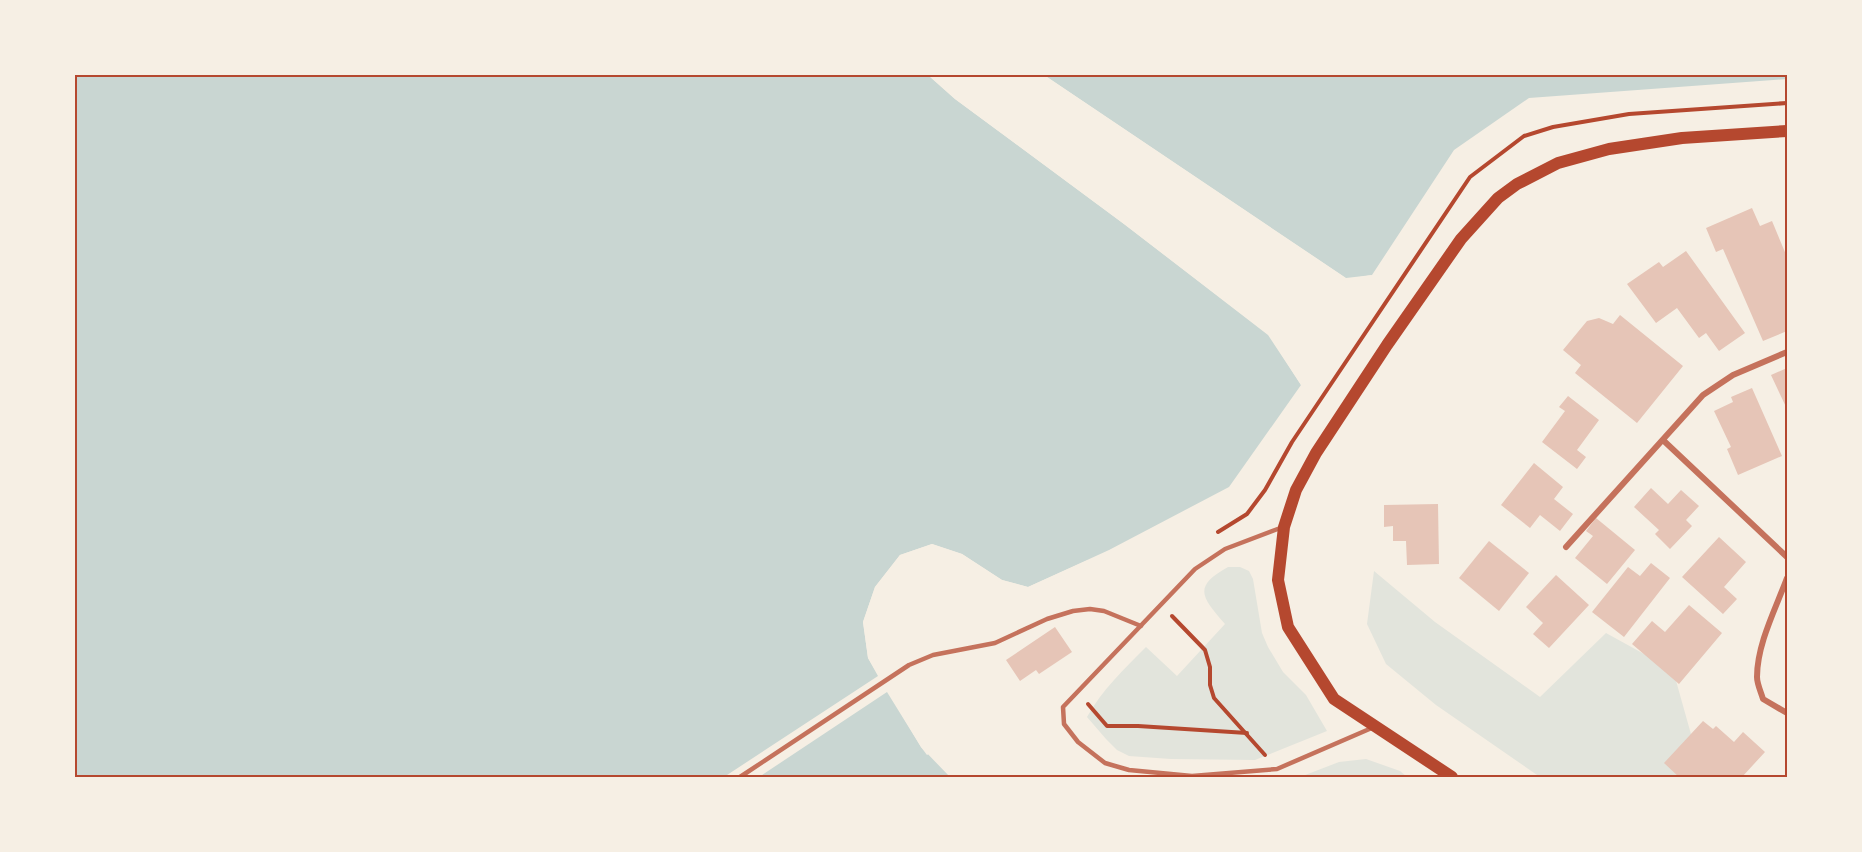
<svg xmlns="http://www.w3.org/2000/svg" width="1862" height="852" font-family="'Exo 2',sans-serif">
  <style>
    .green { fill: #e2e4dc }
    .water { fill: #c9d6d2 }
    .pier { fill: #f6efe4 }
    .building { fill: #e6c5b7 }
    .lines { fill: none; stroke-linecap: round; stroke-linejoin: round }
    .path { stroke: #b5482f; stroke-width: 4 }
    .service { stroke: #c5725c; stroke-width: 4.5 }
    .minor { stroke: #c5725c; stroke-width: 6 }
    .secondary { stroke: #b5482f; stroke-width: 12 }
    .neatline { fill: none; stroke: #b5482f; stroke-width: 2 }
  </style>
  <rect width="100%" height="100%" fill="#f6efe4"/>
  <g class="green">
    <path d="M1228,567H1240L1249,571L1253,579L1262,633L1268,647L1283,672L1306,695L1327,731L1255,760L1171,759L1129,756L1117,750L1106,739L1087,717C1102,690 1124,669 1146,647L1177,676L1225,624C1202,597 1192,587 1228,567Z"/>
    <path d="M1374,571L1435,622L1540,697L1606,633L1673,670L1703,777H1540L1436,705L1386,664L1367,624Z"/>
    <path d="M1366,759L1400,771L1407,777H1300L1339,762Z"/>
  </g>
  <g class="water">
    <path d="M75,75H928L955,99L1124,224L1269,335L1301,385L1229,487L1109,550L1028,587L1002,580L962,554L932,544L900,555L875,587L863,622L868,658L921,747L950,777H75Z"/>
    <path d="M1044,75H1787V79L1529,98L1454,150L1372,275L1347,279Z"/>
  </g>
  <g class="pier">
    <path d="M928,75H933L956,97L1125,222L1270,333L1303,382L1301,385L1268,335L1124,224L955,99Z"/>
    <path d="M1041,75H1044L1346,278L1372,275L1370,278L1345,281Z"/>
    <path d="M932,544L962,554L1002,580L1028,587L1088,560L1087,564L1028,590L1001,583L960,556L932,547L902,558L878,589L866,622L871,657L923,745L930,753L927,755L921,747L887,692L759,777H724L878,676L868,658L863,622L875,587L900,555Z"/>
  </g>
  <g class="building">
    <path d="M1752,208L1760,226L1772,221L1787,257V331L1763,341L1723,249L1716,252L1706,228Z"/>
    <path d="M1686,251L1745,333L1719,351L1706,333L1699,338L1677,308L1656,323L1627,284L1659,262L1663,267Z"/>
    <path d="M1620,315L1683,366L1637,423L1575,373L1581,365L1563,350L1587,321L1599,318L1613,324Z"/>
    <path d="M1787,368V409L1771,375Z"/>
    <path d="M1752,388L1782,456L1738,475L1727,449L1731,447L1714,411L1733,402L1731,397Z"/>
    <path d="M1568,396L1599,420L1577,450L1586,457L1577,469L1542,442L1565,411L1559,407Z"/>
    <path d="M1534,463L1563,487L1554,499L1573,514L1560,531L1540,515L1530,528L1501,505Z"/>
    <path d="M1651,488L1668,504L1681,490L1699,506L1686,520L1692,526L1670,549L1655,534L1659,530L1634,507Z"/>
    <path d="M1438,504L1439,564L1407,565L1406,541H1393V526L1384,527V505Z"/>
    <path d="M1596,518L1635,550L1607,584L1575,558L1593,536L1586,531Z"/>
    <path d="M1719,537L1746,562L1724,587L1737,599L1723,614L1682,577Z"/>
    <path d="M1489,541L1529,573L1499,611L1459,578Z"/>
    <path d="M1651,563L1670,578L1624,637L1592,612L1628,567L1640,576Z"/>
    <path d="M1556,575L1589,605L1549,648L1533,634L1543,623L1526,607Z"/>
    <path d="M1689,605L1722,633L1679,684L1632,644L1652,621L1665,632Z"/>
    <path d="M1055,627L1072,652L1039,674L1036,670L1020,681L1006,660Z"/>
    <path d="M1703,721L1713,729L1716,726L1734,742L1743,732L1765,752L1742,777H1679L1664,763Z"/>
  </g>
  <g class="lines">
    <g class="path">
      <path d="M1218,532L1247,514L1265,490L1292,442L1470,177L1524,136L1553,127L1629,114L1787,103"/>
      <path d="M1172,616L1205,650L1210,667V685L1214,698L1265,755"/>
      <path d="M1088,704L1107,726H1138L1247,733"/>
    </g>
    <g class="service">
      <path d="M1283,527L1225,549L1195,569L1063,707L1064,724L1078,742L1105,763L1129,770L1192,776L1277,769L1374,727"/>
      <path d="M740,777L909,665L933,655L995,643L1047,619L1073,611L1090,609L1104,611L1141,626"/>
    </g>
    <g class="minor">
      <path d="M1664,441L1787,557"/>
      <path d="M1566,547L1703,395L1733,375L1787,352"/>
      <path d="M1787,578C1776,608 1757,644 1757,677C1757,684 1761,692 1763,699L1787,713"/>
    </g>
    <path class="secondary" d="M1452,777L1334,699L1288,627L1278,580L1284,527L1296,490L1316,453L1387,345L1461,239L1498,198L1517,184L1558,163L1609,149L1682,138L1787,131"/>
  </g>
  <rect width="1862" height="852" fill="none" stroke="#f6efe4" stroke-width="153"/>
  <rect x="76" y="76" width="1710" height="700" class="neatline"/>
</svg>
